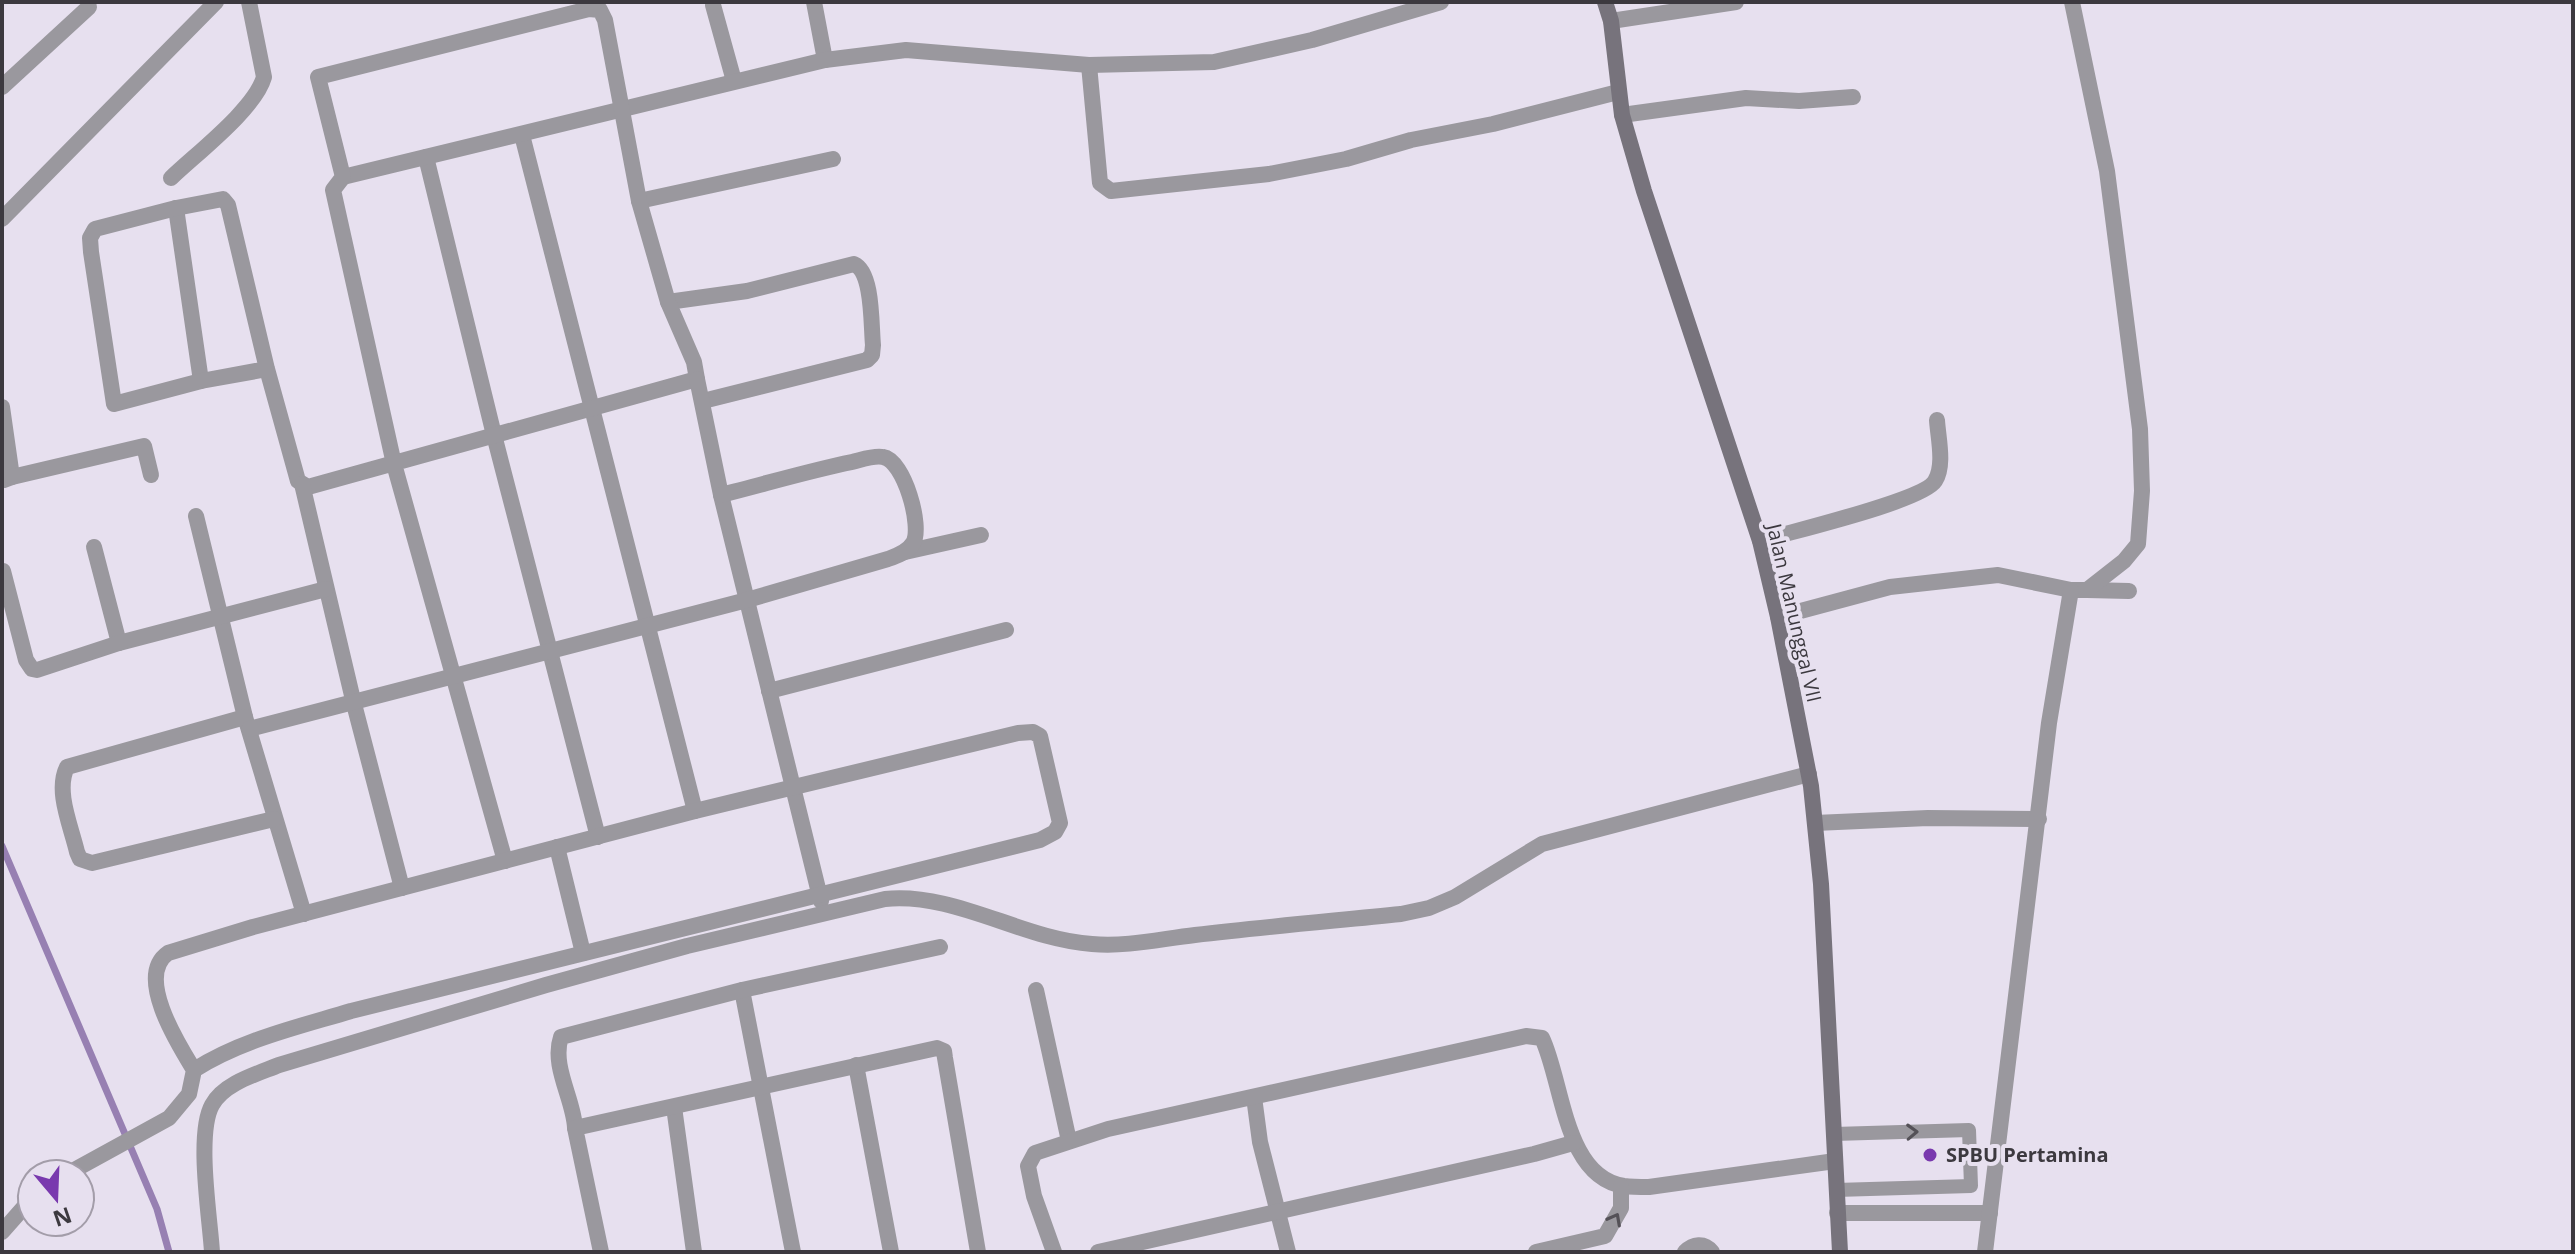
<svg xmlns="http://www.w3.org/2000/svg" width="2575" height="1254" font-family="'Open Sans',sans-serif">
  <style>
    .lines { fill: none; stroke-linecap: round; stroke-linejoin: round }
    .stream { stroke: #9780b2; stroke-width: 7 }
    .lane { stroke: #9a989e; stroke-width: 14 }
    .street { stroke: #9a989e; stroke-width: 16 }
    .secondary { stroke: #77737c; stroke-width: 16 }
    .oneway { stroke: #545157 }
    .poi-dot { fill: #7939ae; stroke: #e7e0ef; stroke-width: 3 }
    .labels { text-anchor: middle; stroke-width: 8; stroke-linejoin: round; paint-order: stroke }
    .street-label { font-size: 20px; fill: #3c393f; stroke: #e7e0ef }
    .poi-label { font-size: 20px; font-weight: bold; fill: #3c393f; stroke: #e7e0ef; text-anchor: start }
  </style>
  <rect width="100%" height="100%" fill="#e7e0ef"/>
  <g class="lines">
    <path class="stream" d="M2,846L157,1209L169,1252"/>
    <path class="lane" d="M1834,1134L1969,1130L1971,1186L1836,1190"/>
    <g class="street">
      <path d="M814,2L825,60"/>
      <path d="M713,5L734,81"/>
      <path d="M1611,21L1736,2"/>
      <path d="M1089,65L1100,183L1111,191L1269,174L1346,159L1411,140L1493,124L1618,92"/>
      <path d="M2,87L89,7"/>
      <path d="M1622,115L1746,98L1799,101L1853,97"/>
      <path d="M522,135L695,811"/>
      <path d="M426,157L494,435L598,837"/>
      <path d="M343,177L825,60L906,50L1089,65L1214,62L1312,40L1441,2"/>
      <path d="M171,178C197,153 255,109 264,77L249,2"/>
      <path d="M639,201L833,159"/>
      <path d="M176,208L201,381"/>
      <path d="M2,219L216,2"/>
      <path d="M668,302L747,291L854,264C873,272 871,325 873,345L872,355L867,360L703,401"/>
      <path d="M267,369L201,381L114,404L91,252L90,238L95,229L176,208L223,199L228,205L267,369L298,481L308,487L697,379L694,362L668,302L639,201L605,20L600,10L589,9L318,77L343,177L333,190L394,464L505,861"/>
      <path d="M697,379L721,495L821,901"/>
      <path d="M2,407L12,477L4,480"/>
      <path d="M12,477L144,446L151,475"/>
      <path d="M302,484L354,704L402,888"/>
      <path d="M196,516L245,717L304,914"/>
      <path d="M1760,541C1789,532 1923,501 1935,481C1945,465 1938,438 1937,420"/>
      <path d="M94,547L119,643"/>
      <path d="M905,552L981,535"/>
      <path d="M3,571L26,660L32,669L37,670L119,643L326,589"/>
      <path d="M2087,590L2129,591"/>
      <path d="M1778,617L1890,587L1998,575L2071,590H2087L2124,561L2138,544L2142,491L2140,429L2107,171L2072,2"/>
      <path d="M769,691L1006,630"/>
      <path d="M245,717L67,767C55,791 71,826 77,852L80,859L92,863L274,819"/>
      <path d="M249,729L747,600L888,559C897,556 908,552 913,543C923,527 904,460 883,457C874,455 861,460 852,462C808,471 765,484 721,495"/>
      <path d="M1815,823L1928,818L2039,819"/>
      <path d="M557,847L583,953"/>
      <path d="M742,990L793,1252"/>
      <path d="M1036,990L1069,1141"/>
      <path d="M856,1065L891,1252"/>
      <path d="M1254,1097L1260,1142L1288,1252"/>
      <path d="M674,1107L694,1252"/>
      <path d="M575,1128C574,1100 551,1066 561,1037L742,990L940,947"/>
      <path d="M67,1174L169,1118L189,1094L194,1070C178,1044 135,976 168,953L253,927L695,811L1018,733L1033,732L1040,736L1060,823L1055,832L1040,840L351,1011C298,1027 241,1040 194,1070"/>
      <path d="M1837,1213H1990"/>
      <path d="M2,1232L32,1198"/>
      <path d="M212,1252C210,1218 196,1134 212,1105C224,1083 257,1074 279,1065L546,985L687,946L885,899C956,892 1021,939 1092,944C1127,947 1160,939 1195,935C1263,927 1332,921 1401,914L1429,908L1455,897L1542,844L1809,774"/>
      <path d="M601,1252L575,1128L937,1048L944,1051L945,1058L978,1252"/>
      <path d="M1054,1252L1034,1196L1028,1166L1035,1153L1108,1129L1526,1036L1542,1038C1563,1082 1564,1177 1624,1186C1632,1187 1641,1187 1649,1187L1835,1161"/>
      <path d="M1098,1252L1534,1154L1573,1143"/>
      <path d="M1536,1252L1605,1236L1621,1208V1186"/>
      <path d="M1685,1252C1693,1244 1704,1242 1712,1252"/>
      <path d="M1985,1252L2049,723L2071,590"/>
    </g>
    <path class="secondary" d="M1605,2L1611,21L1622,115L1644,191L1760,541L1778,617L1811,786L1821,884L1840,1252"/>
  </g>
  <defs><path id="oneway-chevron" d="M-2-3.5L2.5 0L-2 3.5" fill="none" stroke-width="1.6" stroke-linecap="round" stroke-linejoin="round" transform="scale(2)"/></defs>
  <g class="oneway">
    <use href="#oneway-chevron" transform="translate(1912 1132) rotate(-2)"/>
    <use href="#oneway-chevron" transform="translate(1615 1219) rotate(-62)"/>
  </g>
  <circle class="poi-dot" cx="1930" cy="1155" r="8"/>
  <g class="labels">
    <g class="street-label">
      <text transform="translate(1794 613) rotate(77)" y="7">Jalan Manunggal VII</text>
    </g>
    <g class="poi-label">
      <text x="1946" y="1162">SPBU Pertamina</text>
    </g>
  </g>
  <rect width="2575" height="1254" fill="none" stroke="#3c393f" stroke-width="8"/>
  <g transform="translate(56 1198) rotate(161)"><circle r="38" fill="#e7e0ef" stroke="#a39da9" stroke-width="2"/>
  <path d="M0-6L14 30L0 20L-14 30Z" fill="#7939ae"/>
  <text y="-12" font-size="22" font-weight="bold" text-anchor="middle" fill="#3c393f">N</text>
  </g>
</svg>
